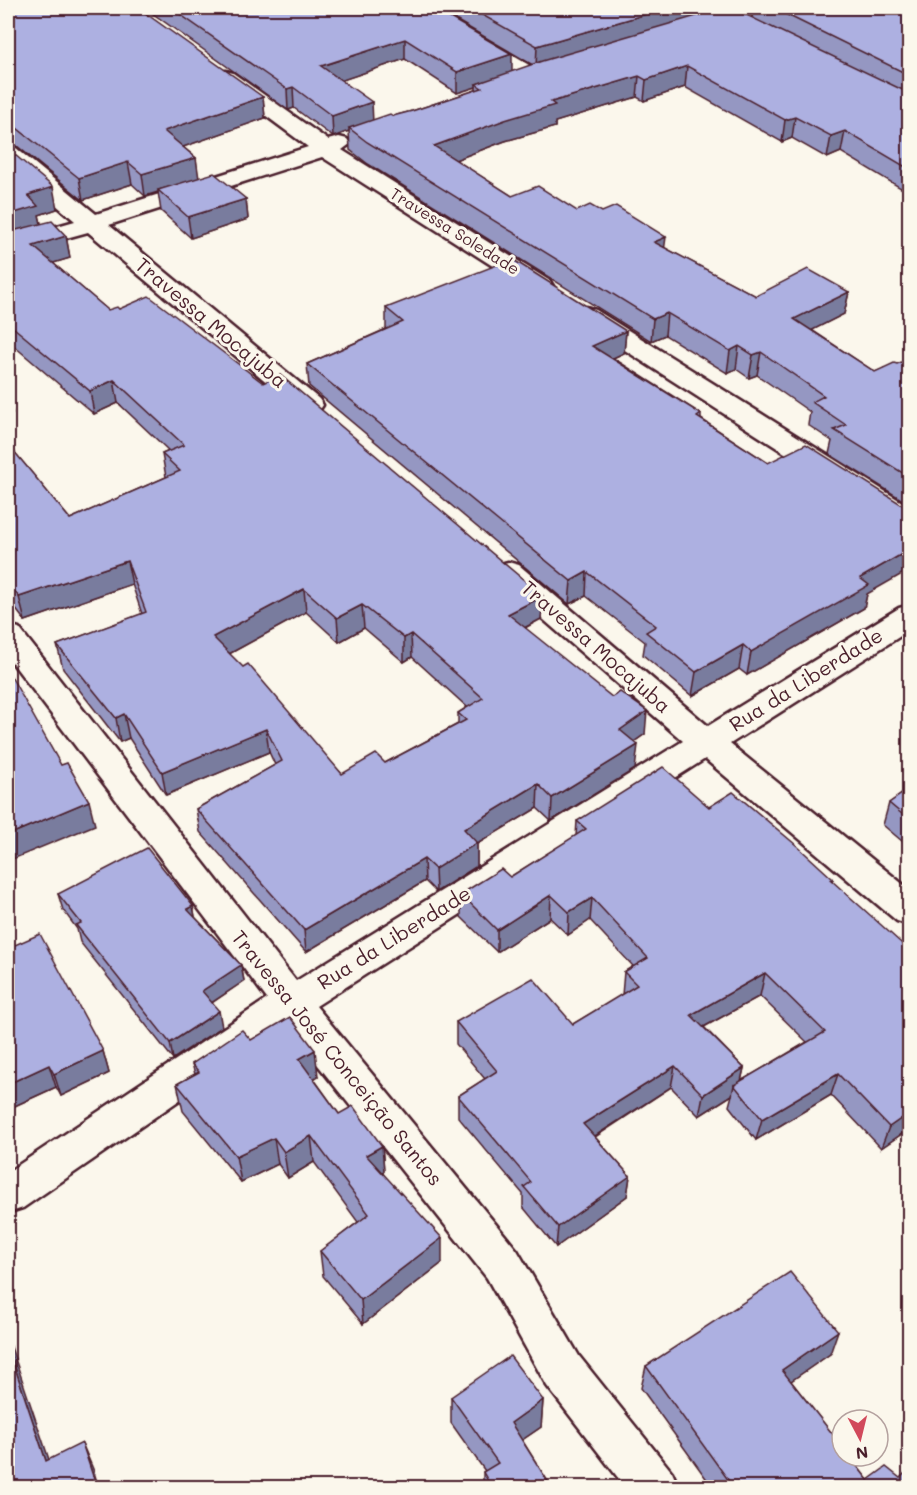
<svg xmlns="http://www.w3.org/2000/svg" width="917" height="1495" font-family="Mali,sans-serif">
  <style>
    .lines { fill: none; stroke-linecap: round; stroke-linejoin: round }
    .minor-casing { stroke: #4a1f2b; stroke-width: 5 }
    .minor { fill: #fbf7ec; fill-rule: evenodd }
    .wall { fill: #9597c2; stroke: #4a1f2b; stroke-width: 1.5; fill-rule: evenodd }
    .shaded-wall { fill: #797b9e; stroke: #4a1f2b; stroke-width: 1.5 }
    .building { fill: #adb0e1; stroke: #4a1f2b; stroke-width: 1.5; fill-rule: evenodd }
    .labels { text-anchor: middle; stroke-width: 6; stroke-linejoin: round; paint-order: stroke }
    .far-street-label { font-size: 16px; fill: #4a1f2b; stroke: #fbf7ec }
    .street-label { font-size: 20px; fill: #4a1f2b; stroke: #fbf7ec }
  </style>
  <rect width="100%" height="100%" fill="#fbf7ec"/>
  <filter id="ink" filterUnits="userSpaceOnUse"><feTurbulence type="fractalNoise" baseFrequency=".0167" numOctaves="2"/><feDisplacementMap in="SourceGraphic" scale="12" xChannelSelector="R" yChannelSelector="G"/><feConvolveMatrix kernelMatrix="1 2 1 2 8 2 1 2 1" color-interpolation-filters="sRGB"/></filter>
  <g filter="url(#ink)">
    <g class="lines">
      <g class="minor-casing">
        <g id="minor">
          <path d="M408,8H431L541,72L544,76L541,80L534,82L527,80L411,12Z"/>
          <path d="M741,8H770L767,12L699,32L692,30L689,26L692,22Z"/>
          <path d="M226,71L233,73L328,140L339,137L347,139L350,144L342,150L550,281L553,286L550,291L541,293L532,291L322,157L109,225L319,399L323,405L319,411L310,413L301,411L88,232L8,254V240L75,221L8,164V146L16,148L96,214L308,147L219,81L216,77L219,73Z"/>
          <path d="M587,307L596,310L910,507V529L900,527L578,320L574,315L578,310Z"/>
          <path d="M508,562L519,565L708,726L899,608L910,605V630L730,744L910,890V925L897,921L705,759L316,1006L517,1250L579,1356L672,1472L679,1488H626L547,1386L487,1278L287,1026L23,1208L8,1213V1172L267,999L8,657V625L19,628L296,981L683,741L497,579L493,572L497,565Z"/>
        </g>
      </g>
      <use href="#minor" class="minor"/>
    </g>
    <g class="wall">
      <path d="M8,8L263,97L265,118L183,147L196,158L198,177L246,199L248,219L191,238L161,211L158,192L145,196L132,184L83,200L17,146L8,144Z"/>
      <path d="M145,8H433L512,72L533,65L435,8H712L710,12L752,17L754,8H909V193L841,152L827,158L792,138L782,142L685,87L644,101L637,97L555,122V127L505,141L455,160L512,196L577,211L665,248L756,296L849,292L844,314L812,330L875,372L897,364L909,359V504L829,454L832,441L808,425L810,412L757,375L749,378L736,369L727,373L665,335L651,341L368,164L350,150L349,131L333,137L294,108L288,110ZM405,59L457,93L476,87V90L412,111L393,116L373,120L342,80Z"/>
      <path d="M8,149L57,209L39,215L41,224L66,236L70,258L53,263L108,310L543,596L541,619L525,628L645,734L634,742L635,769L551,821L537,808L477,844V866L436,892L425,881L306,952L200,832L196,809L275,765L269,752L166,795L129,738L120,742L63,669L57,645L142,614L132,584L25,621L8,599V444L70,519L166,477L162,454L169,451L118,403L94,414L8,341ZM306,612L339,642L364,628L404,662L412,657L467,707L458,713V724L385,763L342,774L229,654Z"/>
      <path d="M386,308L626,331L624,353L613,358L701,414V419L768,463L904,506L867,594L864,608L747,675L739,669L692,696L643,655L645,642L586,596L569,604L309,386L307,364L386,329Z"/>
      <path d="M909,789V847L883,825L889,803Z"/>
      <path d="M709,807L833,879L832,881L909,1129L881,1148L831,1095L756,1140L729,1106L732,1095L699,1116L671,1087L595,1137L630,1176L627,1196L556,1247L523,1207V1194L458,1117V1096L485,1079L456,1044V1022L573,1024L622,995L624,972L633,966L590,920L568,935L550,918L497,952L461,917V894L510,877L576,836L577,821ZM760,996L807,1042L741,1081L744,1068L704,1027Z"/>
      <path d="M58,894L193,906L195,917L241,965L244,981L212,1003L222,1027L173,1059L80,942L77,929L63,910Z"/>
      <path d="M8,948L103,1051L109,1073L61,1096L56,1087L8,1109Z"/>
      <path d="M251,1040L318,1076L314,1079L339,1114L382,1146L384,1171L382,1172L442,1263L363,1324L323,1276L320,1251L358,1222L314,1162L288,1178L278,1164L241,1182L183,1111L177,1084L195,1074L192,1064Z"/>
      <path d="M830,1354L791,1381L868,1480L909,1488H713L641,1388L646,1366Z"/>
      <path d="M451,1397L543,1400L541,1427L522,1440L552,1488H483V1472L485,1471L451,1423Z"/>
    </g>
    <g class="shaded-wall">
      <path d="M667,8H712L708,15L536,67L537,46Z"/>
      <path d="M405,39V59L322,87L321,66Z"/>
      <path d="M512,54V74L476,84V87L457,93V72Z"/>
      <path d="M687,66L685,87L644,101L646,80Z"/>
      <path d="M639,76L637,97L555,122V127L505,141L434,168V146L551,102Z"/>
      <path d="M293,87L294,108L288,110L287,89Z"/>
      <path d="M263,97L265,118L166,153L164,131Z"/>
      <path d="M372,102L373,123L349,128V131L333,137L332,116Z"/>
      <path d="M795,117L792,138L782,142L785,120Z"/>
      <path d="M845,131L841,152L827,158L831,136Z"/>
      <path d="M196,158L199,179L158,190V192L145,196L142,174Z"/>
      <path d="M128,162L132,184L83,200L79,178Z"/>
      <path d="M53,187L57,209L39,215L42,228L8,238V215L28,195Z"/>
      <path d="M246,199L248,219L191,238L188,217Z"/>
      <path d="M66,236L70,258L37,268L33,246Z"/>
      <path d="M666,237L663,259L654,242Z"/>
      <path d="M849,292L844,314L791,341L794,319Z"/>
      <path d="M667,313L665,335L651,341L653,319Z"/>
      <path d="M626,331L624,353L591,368L592,346Z"/>
      <path d="M739,346L736,369L727,373L730,351Z"/>
      <path d="M761,352L757,375L749,378L753,355Z"/>
      <path d="M114,380L118,403L94,414L90,391Z"/>
      <path d="M8,392L12,413L8,415Z"/>
      <path d="M909,550V570L867,594L864,608L747,675L751,652L860,578Z"/>
      <path d="M127,561L132,584L25,621L19,597Z"/>
      <path d="M587,572L586,596L569,604L571,581Z"/>
      <path d="M304,589L306,612L216,661L213,637Z"/>
      <path d="M543,596L541,619L507,637L508,614Z"/>
      <path d="M362,605L364,628L339,642L337,618Z"/>
      <path d="M411,634L412,657L404,662V638Z"/>
      <path d="M743,645L739,669L692,696L696,672Z"/>
      <path d="M647,711L645,734L618,753L620,730Z"/>
      <path d="M124,714L129,738L120,742L116,718Z"/>
      <path d="M266,729L269,752L166,795L162,772Z"/>
      <path d="M638,745L635,769L551,821L552,798Z"/>
      <path d="M538,784L537,808L477,844V866L436,892L435,869L464,829Z"/>
      <path d="M89,801L95,825L8,861V835Z"/>
      <path d="M424,859L425,881L306,952L304,930Z"/>
      <path d="M551,895L550,918L497,952V930Z"/>
      <path d="M592,898L590,920L568,935L569,912Z"/>
      <path d="M193,906L196,922L187,909Z"/>
      <path d="M241,965L244,981L205,1007L202,991Z"/>
      <path d="M765,973L760,996L687,1036L691,1015Z"/>
      <path d="M909,993V1010L903,997Z"/>
      <path d="M219,1011L222,1027L173,1059L170,1043Z"/>
      <path d="M315,1050L318,1076L302,1086L299,1059Z"/>
      <path d="M103,1051L109,1073L61,1096L54,1074Z"/>
      <path d="M49,1065L56,1087L8,1109V1084Z"/>
      <path d="M675,1066L671,1087L581,1145L583,1124Z"/>
      <path d="M744,1068L739,1090L734,1085L732,1095L699,1116L703,1095Z"/>
      <path d="M838,1074L831,1095L756,1140L762,1119Z"/>
      <path d="M909,1113V1129L881,1148L889,1127Z"/>
      <path d="M311,1136L314,1162L288,1178L284,1152Z"/>
      <path d="M274,1138L278,1164L241,1182L236,1156Z"/>
      <path d="M382,1146L384,1171L368,1181L366,1155Z"/>
      <path d="M630,1176L627,1196L556,1247L558,1227Z"/>
      <path d="M442,1238V1263L363,1324L361,1300Z"/>
      <path d="M838,1331L830,1354L775,1392L782,1370Z"/>
      <path d="M8,1338L58,1486L46,1461L8,1347Z"/>
      <path d="M543,1400L541,1427L509,1449L511,1423Z"/>
      <path d="M82,1443L93,1469L99,1488H97Z"/>
    </g>
    <g class="building">
      <path d="M8,8H138L263,97L164,131L196,158L142,174L128,162L79,178L13,125L8,124Z"/>
      <path d="M171,8H433L512,54L457,72L405,39L321,66L372,102L332,116L293,87L287,89Z"/>
      <path d="M470,8H667L537,46Z"/>
      <path d="M724,8H732L909,93V169L845,131L831,136L795,117L785,120L687,66L646,80L639,76L551,102L555,105L505,120L434,146L512,196L538,186L577,211L590,205L602,212L616,206L666,237L654,242L756,296L808,269L849,292L794,319L875,372L894,363L897,364L909,359V477L834,430L846,425L812,402L824,396L761,352L753,355L739,346L730,351L667,313L653,319L367,142L349,128L390,114L393,116L412,111L482,88L476,84L542,61Z"/>
      <path d="M773,8H909V75Z"/>
      <path d="M8,149L53,187L28,195L38,206L8,215Z"/>
      <path d="M214,173L246,199L188,217L158,190Z"/>
      <path d="M52,221L66,236L33,246L108,310L117,307L119,309L149,296L263,383L280,375L543,596L508,614L612,697L620,692L647,711L620,730L638,745L552,798L538,784L464,829L477,843L435,869L424,859L304,930L196,809L282,761L266,729L162,772L124,714L116,718L57,645L146,612L127,561L19,597L8,583V444L70,519L180,471L162,454L184,445L114,380L90,391L8,323V232ZM304,589L337,618L362,605L404,638L411,634L483,698L458,713L466,720L385,763L376,754L342,774L248,664L243,667L213,637Z"/>
      <path d="M512,259L626,331L592,346L701,414L697,417L768,463L806,444L904,506H909V550L860,578L869,585L751,652L743,645L696,672L646,632L656,626L587,572L571,581L307,364L403,322L386,308Z"/>
      <path d="M8,671L61,765L67,763L89,801L8,835Z"/>
      <path d="M663,767L709,807L733,792L796,845L833,879L831,880L909,950V993L903,997L909,1003V1113L889,1127L838,1074L762,1119L734,1085L825,1032L765,973L691,1015L744,1068L703,1095L675,1066L583,1124L630,1176L558,1227L524,1187L531,1182L458,1096L497,1071L456,1022L533,978L573,1024L637,985L624,972L648,958L592,898L569,912L551,895L497,930L461,894L501,869L510,877L586,829L577,821Z"/>
      <path d="M909,789V820L889,803Z"/>
      <path d="M147,848L193,906L187,909L241,965L202,991L219,1011L170,1043L76,925L81,923L58,894Z"/>
      <path d="M40,934L103,1051L54,1074L49,1065L8,1084V948Z"/>
      <path d="M290,1017L315,1050L299,1059L339,1114L353,1106L382,1146L366,1155L442,1238L361,1300L320,1251L369,1214L311,1136L284,1152L274,1138L236,1156L177,1084L199,1072L192,1064L242,1030L251,1040Z"/>
      <path d="M790,1272L838,1331L782,1370L842,1446V1456H849L868,1480L886,1467L900,1478L909,1469V1488H734L646,1366Z"/>
      <path d="M8,1347L46,1461L82,1443L97,1488H8Z"/>
      <path d="M510,1356L543,1400L511,1423L552,1488H492L483,1472L498,1463L451,1397Z"/>
    </g>
  </g>
  <g class="labels">
    <g class="far-street-label">
      <text transform="translate(455 231) rotate(32)" y="6">Travessa Soledade</text>
    </g>
    <g class="street-label">
      <text transform="translate(211 323) rotate(40)" y="7">Travessa Mocajuba</text>
      <text transform="translate(596 647) rotate(41)" y="7">Travessa Mocajuba</text>
      <text transform="translate(806 680) rotate(-32)" y="7">Rua da Liberdade</text>
      <text transform="translate(394 938) rotate(-32)" y="7">Rua da Liberdade</text>
      <text transform="translate(337 1058) rotate(51)" y="7">Travessa José Conceição Santos</text>
    </g>
  </g>
  <rect width="917" height="1495" fill="none" stroke="#fbf7ec" stroke-width="30"/>
  <rect x="15" y="15" width="887" height="1465" fill="none" stroke="#4a1f2b" stroke-width="2" filter="url(#ink)"/>
  <g transform="translate(860 1438) rotate(173)"><circle r="28" fill="#fbf7ec" stroke="#b4a19f" stroke-width="1.5"/>
  <path d="M0-4.5L10 22L0 15L-10 22Z" fill="#d1495b"/>
  <text y="-9" font-size="16" font-weight="bold" text-anchor="middle" fill="#4a1f2b">N</text>
  </g>
</svg>
